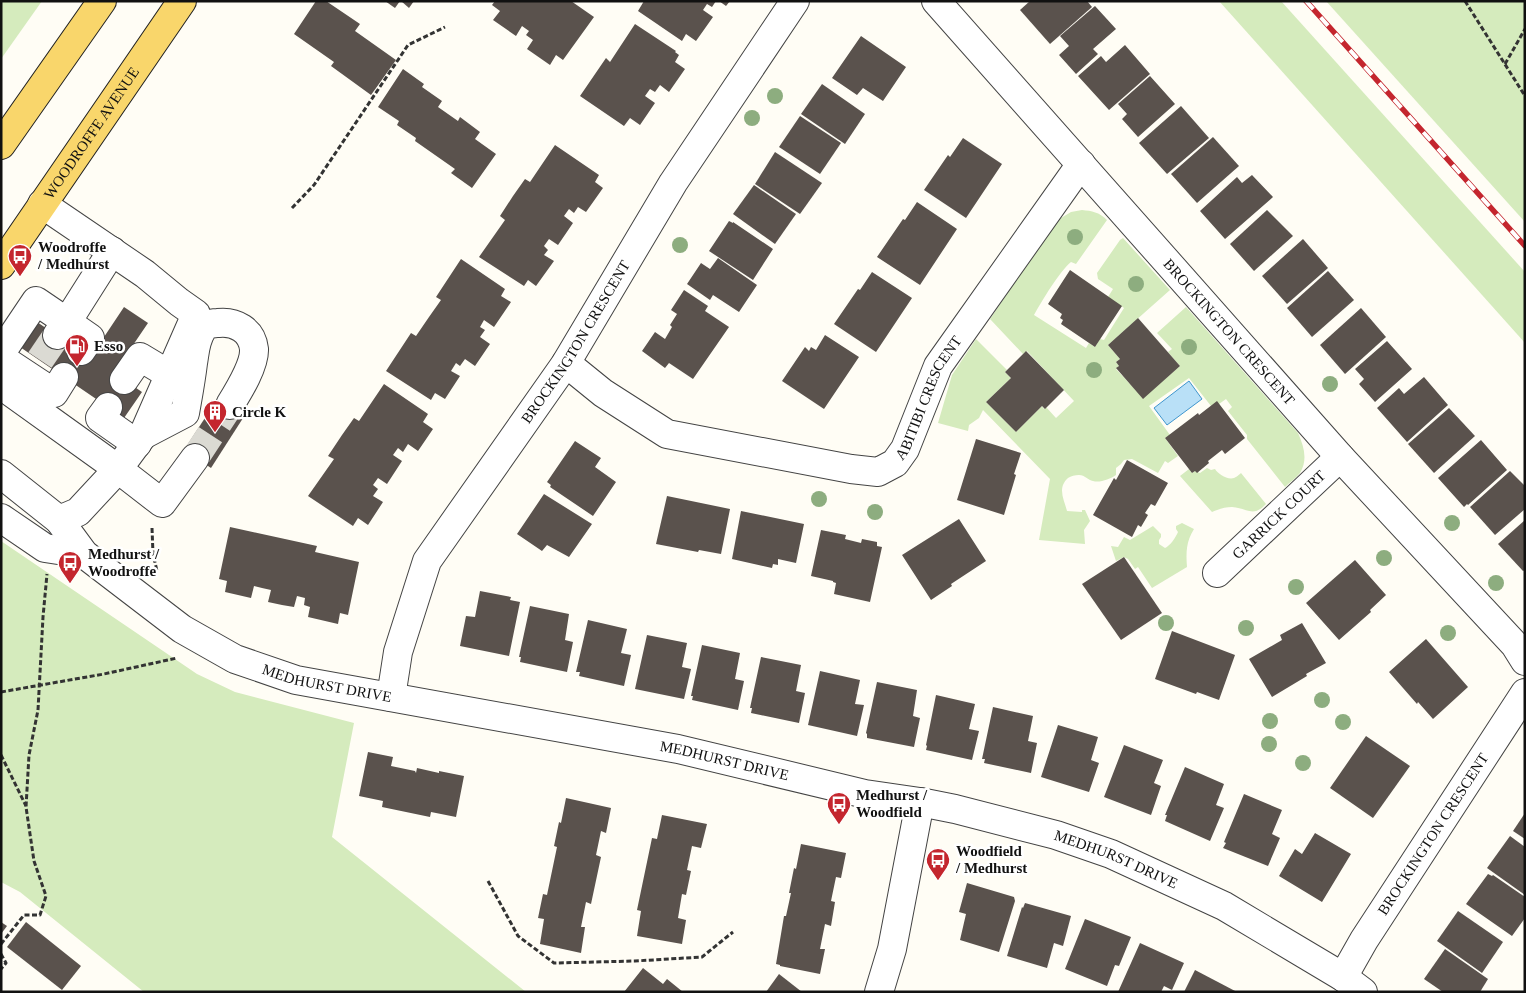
<svg xmlns="http://www.w3.org/2000/svg" width="1526" height="993" font-family="'Times New Roman',serif">
  <style>
    .green { fill: #d5ebbd }
    .water { fill: #b9e0f7; stroke: #3f96cf }
    .building { fill: #5a524d }
    .lines { fill: none; stroke-linecap: round; stroke-linejoin: round }
    .minor-tunnel { stroke: #dbdad3; stroke-width: 28; stroke-dasharray: 28 14; stroke-linecap: butt }
    .minor-casing { stroke: #444; stroke-width: 30 }
    .major-casing { stroke: #222; stroke-width: 30 }
    .path { stroke: #333; stroke-width: 3; stroke-dasharray: 5 2.5; stroke-linecap: butt }
    .minor { stroke: #fff; stroke-width: 28 }
    .major { stroke: #f9d66b; stroke-width: 28 }
    .rail-casing { stroke: #c4262e; stroke-width: 5.5 }
    .rail { stroke: #fff; stroke-width: 4; stroke-dasharray: 11; stroke-linecap: butt }
    .tree { fill: #8dad7f }
    .labels { text-anchor: middle; stroke-width: 5; stroke-linejoin: round; paint-order: stroke }
    .street-label { font-size: 15px; fill: #111; stroke: #fff }
    .poi-label { font-size: 15px; font-weight: bold; fill: #111; stroke: #fff; text-anchor: start }
  </style>
  <rect width="100%" height="100%" fill="#fffdf5"/>
  <g class="green">
    <path d="M1,1H42L1,59Z"/>
    <path d="M1219,1H1281L1525,272V343Z"/>
    <path d="M1326,1H1525V222Z"/>
    <path d="M1082,210C1092,211 1099,212 1107,220L1076,264L1071,262C1059,272 1042,301 1034,315L1086,348L1089,343L1095,347L1100,339L1104,340L1124,308L1108,297L1113,289L1098,279L1097,273L1120,240L1123,238L1170,290L1108,345L1120,359L1116,362L1119,366L1116,369L1143,398L1180,366L1168,352L1172,349L1157,333L1186,307L1298,433C1304,446 1308,460 1300,473C1296,478 1289,483 1285,487L1247,439V435L1228,411L1232,407L1226,399L1219,404L1211,406L1189,378L1149,406L1170,435L1165,438L1178,456L1168,463L1165,461L1158,473L1132,459L1124,460L1121,464L1116,468V475C1110,479 1100,483 1093,481C1088,480 1085,475 1079,475C1075,475 1071,476 1068,478C1057,488 1064,499 1067,511L1082,512V510H1085L1090,521L1084,530L1085,544L1039,540L1050,479L983,410L979,418L969,425L968,431L938,423L952,375L976,339L1007,370L1005,372L1011,378L986,402L1016,432L1042,406L1044,409L1046,407L1056,418L1074,401L1027,351L1023,354L990,319L1056,221L1071,212Z"/>
    <path d="M1207,468L1211,470L1215,469C1218,474 1227,480 1234,478C1235,478 1240,474 1241,473L1266,504C1253,518 1247,508 1232,507C1225,507 1219,509 1212,512L1180,476L1189,469L1192,473L1195,471L1200,473Z"/>
    <path d="M1182,523L1194,529C1186,542 1186,552 1187,567L1152,588L1138,567L1135,569L1128,559L1124,557L1116,561L1111,546L1118,547L1124,537L1130,540L1153,526L1161,534V537L1159,540V544L1165,548C1170,546 1176,537 1178,532L1176,529V526Z"/>
    <path d="M1,541L197,674L235,692L354,723L332,837L526,992H144L20,892L1,882Z"/>
  </g>
  <path class="water" d="M1189,381L1202,399L1167,425L1154,408Z"/>
  <g class="building">
    <path d="M316,1H326L360,24L355,31L396,60L371,95L331,66L334,62L294,34Z"/>
    <path d="M385,1H400L395,8Z"/>
    <path d="M401,1H414L409,8Z"/>
    <path d="M495,1H571L594,17L563,60L556,55L550,65L527,49L533,40L526,35L529,31L522,26L516,36L493,20L500,11L492,5Z"/>
    <path d="M644,1H716L712,7L707,4L703,10L713,17L696,41L686,34L682,41L638,11Z"/>
    <path d="M719,1H730L726,6Z"/>
    <path d="M1030,1H1087L1092,7L1050,44L1020,10Z"/>
    <path d="M1095,6L1116,29L1093,49L1098,54L1076,74L1059,55L1069,46L1060,36Z"/>
    <path d="M635,24L676,51L675,52L679,55L675,62L685,69L669,92L660,85L655,92L650,89L645,96L655,103L640,125L630,118L624,126L580,96L606,58L610,62Z"/>
    <path d="M861,36L906,67L883,101L863,88L857,95L832,78Z"/>
    <path d="M1125,45L1150,74L1109,110L1078,76L1101,56L1106,62Z"/>
    <path d="M403,69L424,84L422,87L442,101L438,107L458,121L460,117L480,132L475,139L496,154L472,188L451,173L455,169L415,141L416,138L397,125L399,121L378,107Z"/>
    <path d="M1150,76L1175,104L1138,137L1122,119L1127,114L1118,104Z"/>
    <path d="M822,84L865,114L845,144L801,114Z"/>
    <path d="M1181,106L1209,138L1167,174L1139,143Z"/>
    <path d="M800,116L841,143L820,174L779,147Z"/>
    <path d="M1213,137L1239,166L1197,203L1171,174Z"/>
    <path d="M963,138L1002,164L966,218L924,190L948,155L950,157Z"/>
    <path d="M555,145L599,175L595,182L603,188L586,212L578,207L574,213L569,209L564,216L573,223L558,245L549,239L544,246L548,250L544,255L554,261L536,286L528,280L524,286L479,257L505,220L500,216L513,196L525,179L530,182Z"/>
    <path d="M775,152L822,183L800,214L755,184Z"/>
    <path d="M1252,175L1273,197L1225,239L1200,211L1237,177L1242,183Z"/>
    <path d="M754,185L796,214L775,244L733,214Z"/>
    <path d="M917,202L957,229L920,285L877,257L903,219L905,220Z"/>
    <path d="M1267,210L1293,236L1254,271L1230,244Z"/>
    <path d="M729,221L733,223V222L773,249L753,280L709,251Z"/>
    <path d="M1303,239L1328,268L1287,304L1262,276Z"/>
    <path d="M718,258L757,285L739,312L713,295L710,300L687,284L701,263L710,269Z"/>
    <path d="M461,259L505,289L501,296L511,302L494,327L484,320L480,327L485,330L480,337L490,344L475,366L465,359L460,366L456,363L451,371L460,376L445,399L435,393L431,400L386,371L411,333L416,336L429,317L441,300L436,297Z"/>
    <path d="M1070,270L1122,306L1095,347L1061,324L1063,320L1060,318L1062,314L1048,304Z"/>
    <path d="M1328,271L1354,300L1312,337L1287,308Z"/>
    <path d="M872,272L912,298L876,352L834,324L858,289L860,290Z"/>
    <path d="M684,290L708,306L705,311L729,327L693,379L669,363L665,368L642,351L655,332L665,339L672,327L670,325L677,314L671,310Z"/>
    <path d="M124,307L148,323L114,373L142,392L124,418L20,347L37,322L90,358Z"/>
    <path d="M1361,308L1386,337L1345,374L1320,345Z"/>
    <path d="M1138,318L1180,366L1143,399L1116,368L1119,366L1116,362L1120,359L1108,345Z"/>
    <path d="M825,335L859,357L824,409L782,381L805,347L809,351L811,347L816,350Z"/>
    <path d="M1387,341L1412,369L1375,402L1359,384L1364,379L1355,369Z"/>
    <path d="M1026,351L1064,390L1045,409L1042,406L1016,432L986,402L1011,378L1005,372Z"/>
    <path d="M1424,377L1448,405L1407,442L1377,408L1399,388L1404,394Z"/>
    <path d="M384,384L428,414L423,422L433,429L418,451L408,444L403,452L398,448L393,455L402,461L387,484L378,478L373,485L378,489L373,496L383,502L368,525L358,518L353,526L308,496L334,459L328,456L342,435L354,418L359,421Z"/>
    <path d="M218,398L245,415L211,468L184,450Z"/>
    <path d="M1217,401L1245,438L1225,454L1222,450L1208,461L1209,463L1197,473L1195,471L1192,473L1165,438L1198,413L1199,415Z"/>
    <path d="M1449,408L1475,436L1434,473L1408,444Z"/>
    <path d="M976,439L1021,453L1014,474L1016,475L1004,515L957,500Z"/>
    <path d="M1481,440L1507,470L1468,505L1467,504L1464,507L1438,478Z"/>
    <path d="M575,441L601,458L595,467L616,482L593,516L550,487L551,485L547,482Z"/>
    <path d="M1127,460L1168,483L1155,506L1151,504L1145,513L1148,515L1141,527L1138,525L1132,537L1093,515L1114,478L1116,480Z"/>
    <path d="M1510,471L1525,486V509L1495,535L1470,507Z"/>
    <path d="M544,494L592,524L569,557L547,545L542,551L517,534Z"/>
    <path d="M667,496L730,509L721,554L699,550L698,552L656,544Z"/>
    <path d="M741,511L804,524L796,563L778,559V565L773,564L772,568L732,559Z"/>
    <path d="M959,519L986,561L951,584L952,586L931,600L902,555Z"/>
    <path d="M1525,520V570L1523,571L1498,544Z"/>
    <path d="M230,527L317,546L315,552L359,562L348,615L340,613L338,624L308,617L310,607L304,605L305,598L297,596L294,607L282,605L268,602L271,590L262,588L254,586L251,598L225,592L227,581L219,579Z"/>
    <path d="M821,530L846,535L845,539L861,543L862,539L877,542V546L882,547L870,602L834,594L836,583L833,582V581L811,576Z"/>
    <path d="M1124,557L1162,613L1121,640L1082,584Z"/>
    <path d="M1355,560L1386,595L1370,610L1371,612L1339,640L1306,603Z"/>
    <path d="M480,591L511,597L510,600L520,602L509,656L460,646L466,616L475,617Z"/>
    <path d="M530,606L569,614L565,640L573,642L567,672L520,662L521,657H519Z"/>
    <path d="M588,620L627,629L621,653L631,655L624,686L579,676L580,672H576Z"/>
    <path d="M1302,623L1326,663L1306,674L1307,676L1272,697L1249,659L1282,640L1280,635Z"/>
    <path d="M1172,631L1235,655L1219,700L1197,692L1196,694L1155,679Z"/>
    <path d="M647,635L687,643L682,667L691,669L684,699L635,689Z"/>
    <path d="M1426,639L1468,687L1433,719L1418,702L1417,704L1389,672Z"/>
    <path d="M702,645L740,653L735,679L744,681L738,710L692,700L693,696H691Z"/>
    <path d="M761,657L801,665L796,691L805,693L799,723L751,713L752,708H750Z"/>
    <path d="M820,671L860,680L855,704L864,705L857,736L808,725Z"/>
    <path d="M877,682L917,690L913,716L920,718L914,747L867,738V734L866,733Z"/>
    <path d="M936,695L975,704L969,729L979,731L972,760L926,750L927,746L926,745Z"/>
    <path d="M993,707L1033,716L1028,741L1037,743L1031,773L984,763L985,759H982Z"/>
    <path d="M1058,725L1098,737L1091,760L1099,763L1089,792L1041,777Z"/>
    <path d="M1366,736L1410,766L1373,818L1330,788Z"/>
    <path d="M1124,745L1163,760L1154,783L1161,786L1151,815L1104,797Z"/>
    <path d="M368,752L393,757L391,766L415,771L416,773L417,768L439,773V771L464,776L456,817L431,812L430,817L382,807L383,801L359,796Z"/>
    <path d="M1185,767L1224,784L1216,805L1224,808L1210,841L1165,821L1167,815H1165Z"/>
    <path d="M1244,794L1282,810L1272,834L1280,838L1268,866L1223,848L1226,843L1224,842Z"/>
    <path d="M566,798L611,808L606,833L601,831L596,855L601,857L591,904L586,902L581,927H585L581,953L540,944L544,919L538,918L543,894L547,895L557,847L554,846L559,822L561,823Z"/>
    <path d="M1525,813V839L1513,831Z"/>
    <path d="M662,815L707,824L701,848L692,846L687,870L691,871L686,895L682,894L678,918L686,920L682,944L637,936L641,911L637,910L652,838L657,839Z"/>
    <path d="M1315,833L1351,854L1322,902L1279,876L1295,849L1302,854Z"/>
    <path d="M1510,836L1525,847V895L1487,868Z"/>
    <path d="M801,844L846,853L841,878L836,877L831,901L835,902L831,926L825,924L820,949H825L820,974L780,966V965L776,964L784,916H786L791,893H789L794,868L796,869Z"/>
    <path d="M1488,874L1492,876L1493,875L1525,897V918L1512,936L1466,904Z"/>
    <path d="M967,883L1014,897L1015,901L999,952L960,940L966,914L959,912Z"/>
    <path d="M1025,903L1071,916L1063,946L1054,943L1047,968L1007,956L1022,907L1023,908Z"/>
    <path d="M1458,911L1503,942L1482,973L1437,941Z"/>
    <path d="M1085,919L1131,937L1119,966L1115,965L1107,986L1065,969Z"/>
    <path d="M1,922L7,926L1,934Z"/>
    <path d="M26,922L81,966L62,990L7,947Z"/>
    <path d="M1140,943L1184,963L1172,990L1164,986L1161,992H1118Z"/>
    <path d="M1445,949L1488,979L1480,992H1443L1424,979Z"/>
    <path d="M643,968L663,984L667,979L683,992H624Z"/>
    <path d="M1195,970L1237,992H1184Z"/>
    <path d="M779,974L802,992H766Z"/>
  </g>
  <g class="lines">
    <g class="minor-tunnel">
      <path d="M40,360L57,335"/>
      <path d="M195,458L230,405"/>
    </g>
    <g class="minor-casing">
      <g id="minor">
        <path id="s1" d="M936,1L1340,457L1515,645L1525,661"/>
        <path d="M42,204L145,274L179,302L196,314L143,435L118,469L162,503L195,458"/>
        <path d="M81,351L90,338L67,322L112,251"/>
        <path d="M1,353L36,301L67,322L57,335"/>
        <path d="M1,358L54,393L64,377"/>
        <path id="s2" d="M566,363L603,393L667,434L851,469L878,472L895,463L905,449L938,366L1081,164"/>
        <path d="M124,380L140,357L170,375"/>
        <path d="M1,385L118,469L78,512L59,520"/>
        <path d="M108,407L100,418L137,444"/>
        <path d="M143,435L185,413C188,396 191,380 193,363C195,352 195,341 202,330C205,324 212,323 218,323C235,321 252,330 254,349C255,365 238,392 230,405"/>
        <path id="s3" d="M1,474L59,520L84,554L182,629L235,659L296,680L678,749L865,794L920,802L955,809L1056,835L1111,854L1224,906L1343,977L1363,992"/>
        <path d="M1,518L45,548L84,554"/>
        <path id="s4" d="M1217,573L1340,457"/>
        <path id="s5" d="M391,697L398,652L427,561L566,363L673,183L795,1"/>
        <path id="s6" d="M1343,977L1364,940L1525,693"/>
        <path d="M879,992L892,949L920,802"/>
      </g>
    </g>
    <g class="major-casing">
      <g id="major">
        <path d="M1,145L102,1"/>
        <path id="s7" d="M1,265L182,1"/>
      </g>
    </g>
    <g class="path">
      <path d="M1465,1L1525,96"/>
      <path d="M1505,64L1525,29"/>
      <path d="M292,208L314,185L408,45L445,27"/>
      <path d="M152,528L153,554L157,571"/>
      <path d="M1,692L104,674L177,658"/>
      <path d="M1,755L26,806"/>
      <path d="M488,881L518,936L554,963L635,961L702,957L733,932"/>
      <path d="M1,944L24,915H40L46,896L34,861L26,807L29,755L38,710L43,617L47,574"/>
      <path d="M1,954L6,963L1,969"/>
    </g>
    <use href="#minor" class="minor"/>
    <use href="#major" class="major"/>
    <g class="rail-casing">
      <path id="rail" d="M1306,1L1525,246"/>
    </g>
    <use href="#rail" class="rail"/>
  </g>
  <g class="tree">
    <circle cx="775" cy="96" r="8"/>
    <circle cx="752" cy="118" r="8"/>
    <circle cx="1075" cy="237" r="8"/>
    <circle cx="680" cy="245" r="8"/>
    <circle cx="1136" cy="284" r="8"/>
    <circle cx="1189" cy="347" r="8"/>
    <circle cx="1094" cy="370" r="8"/>
    <circle cx="1330" cy="384" r="8"/>
    <circle cx="819" cy="499" r="8"/>
    <circle cx="875" cy="512" r="8"/>
    <circle cx="1452" cy="523" r="8"/>
    <circle cx="1384" cy="558" r="8"/>
    <circle cx="1496" cy="583" r="8"/>
    <circle cx="1296" cy="587" r="8"/>
    <circle cx="1166" cy="623" r="8"/>
    <circle cx="1246" cy="628" r="8"/>
    <circle cx="1448" cy="633" r="8"/>
    <circle cx="1322" cy="700" r="8"/>
    <circle cx="1270" cy="721" r="8"/>
    <circle cx="1343" cy="722" r="8"/>
    <circle cx="1269" cy="744" r="8"/>
    <circle cx="1303" cy="763" r="8"/>
  </g>
  <defs>
    <g id="bus-pin" transform="scale(1.25)"><path d="M0 17L-7.5 6A9.5 9.5 0 1 1 7.5 6Z" fill="#c4262e" stroke="#fff"/><path d="M-5-6H5V4H4V6H2V4H-2V6H-4V4H-5ZM-3.5-4V0h7V-4ZM-3.5 1.2v1.5H-2V1.2ZM2 1.2v1.5H3.5V1.2Z" fill="#fff"/></g>
    <g id="fuel-pin" transform="scale(1.25)"><path d="M0 17L-7.5 6A9.5 9.5 0 1 1 7.5 6Z" fill="#c4262e" stroke="#fff"/><path d="M-5.5-6h7V0h2V4h1.3V-2.5L3-4.5l.8-.8L6-3V5H2.5V1h-1V6h-7ZM-4.2-4.7v3.2H.2V-4.7Z" fill="#fff"/></g>
    <g id="building-pin" transform="scale(1.25)"><path d="M0 17L-7.5 6A9.5 9.5 0 1 1 7.5 6Z" fill="#c4262e" stroke="#fff"/><path d="M-4-6H4V6H1V3H-1V6H-4ZM-2.5-4.3h1.7v1.8h-1.7ZM.8-4.3h1.7v1.8H.8ZM-2.5-1h1.7V.8h-1.7ZM.8-1h1.7V.8H.8Z" fill="#fff"/></g>
  </defs>
  <g fill-rule="evenodd">
    <use href="#bus-pin" x="20" y="256"/>
    <use href="#fuel-pin" x="77" y="346"/>
    <use href="#building-pin" x="215" y="412"/>
    <use href="#bus-pin" x="70" y="563"/>
    <use href="#bus-pin" x="839" y="804"/>
    <use href="#bus-pin" x="938" y="860"/>
  </g>
  <g class="labels">
    <g class="street-label">
      <text dy="5" stroke="none"><textPath href="#s7" startOffset="160">WOODROFFE AVENUE</textPath></text>
      <text dy="5" stroke="none"><textPath href="#s1" startOffset="442">BROCKINGTON CRESCENT</textPath></text>
      <text dy="5" stroke="none"><textPath href="#s5" startOffset="406">BROCKINGTON CRESCENT</textPath></text>
      <text dy="5" stroke="none"><textPath href="#s2" startOffset="431">ABITIBI CRESCENT</textPath></text>
      <text dy="5" stroke="none"><textPath href="#s4" startOffset="85">GARRICK COURT</textPath></text>
      <text dy="5" stroke="none"><textPath href="#s3" startOffset="396">MEDHURST DRIVE</textPath></text>
      <text dy="5" stroke="none"><textPath href="#s3" startOffset="801">MEDHURST DRIVE</textPath></text>
      <text dy="5" stroke="none"><textPath href="#s6" startOffset="169">BROCKINGTON CRESCENT</textPath></text>
      <text dy="5" stroke="none"><textPath href="#s3" startOffset="1206">MEDHURST DRIVE</textPath></text>
    </g>
    <g class="poi-label">
      <text x="38" y="252">Woodroffe<tspan x="38" dy="17">/ Medhurst</tspan></text>
      <text x="94" y="351">Esso</text>
      <text x="232" y="417">Circle K</text>
      <text x="88" y="559">Medhurst /<tspan x="88" dy="17">Woodroffe</tspan></text>
      <text x="856" y="800">Medhurst /<tspan x="856" dy="17">Woodfield</tspan></text>
      <text x="956" y="856">Woodfield<tspan x="956" dy="17">/ Medhurst</tspan></text>
    </g>
  </g>
  <rect width="1526" height="993" fill="none" stroke="#111111" stroke-width="5"/>
</svg>
